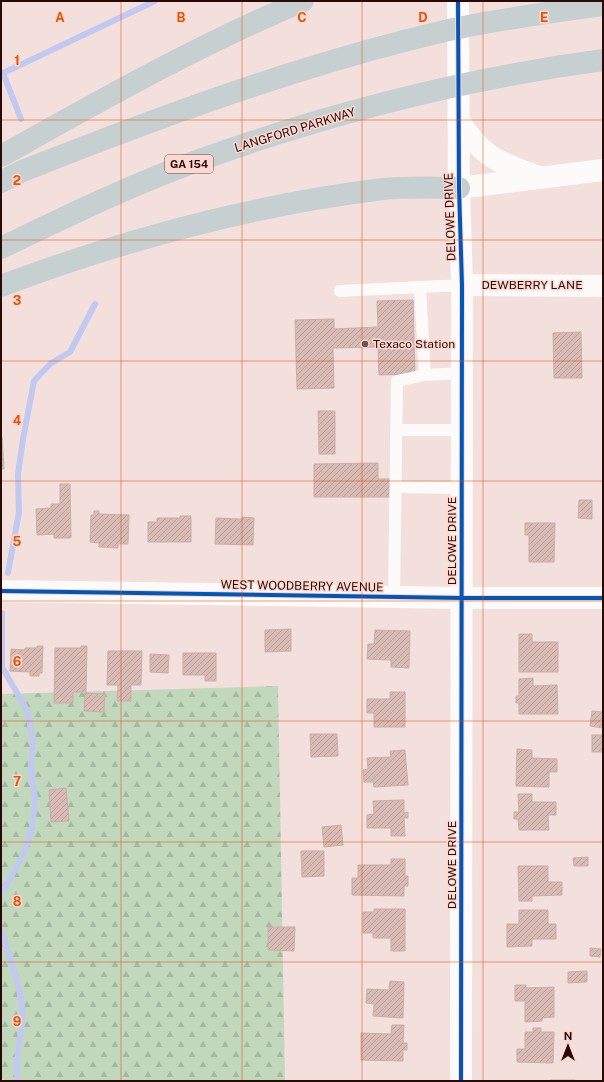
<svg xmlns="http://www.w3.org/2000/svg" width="604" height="1082" font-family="'Public Sans',sans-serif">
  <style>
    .forest { fill: url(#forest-firs) }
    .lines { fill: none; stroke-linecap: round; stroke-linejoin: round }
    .stream { stroke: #c2c9f0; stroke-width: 6 }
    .building { fill: url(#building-hatch); stroke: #c8afaa }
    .lane { stroke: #fdfafa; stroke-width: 12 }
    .street { stroke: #fdfafa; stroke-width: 22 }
    .secondary { stroke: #fdfafa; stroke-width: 22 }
    .highway { stroke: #c7d0d1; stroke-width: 22 }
    .cycleway-casing { stroke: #fdd8d1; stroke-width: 6 }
    .cycleway { stroke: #0057b8; stroke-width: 4 }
    .grid { fill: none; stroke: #de550c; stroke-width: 1; stroke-opacity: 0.55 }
    .poi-dot { fill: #705551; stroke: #fdd8d1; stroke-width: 1.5 }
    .labels { text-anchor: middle; stroke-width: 3; stroke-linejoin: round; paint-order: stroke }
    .shield { fill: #fdd8d1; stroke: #694843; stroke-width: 1 }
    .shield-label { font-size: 11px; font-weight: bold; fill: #290a06 }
    .street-label { font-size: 12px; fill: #290a06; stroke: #fdd8d1 }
    .poi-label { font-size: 12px; fill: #290a06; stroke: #fdd8d1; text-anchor: start }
    .grid-label { font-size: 13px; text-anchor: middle; font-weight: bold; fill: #de550c; stroke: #fdd8d1; stroke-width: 3; stroke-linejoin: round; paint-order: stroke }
  </style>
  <defs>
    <pattern id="forest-firs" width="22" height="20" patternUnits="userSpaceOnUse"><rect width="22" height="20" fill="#c1d8bd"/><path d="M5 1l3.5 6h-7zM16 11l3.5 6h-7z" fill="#a6b8a1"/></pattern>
    <pattern id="building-hatch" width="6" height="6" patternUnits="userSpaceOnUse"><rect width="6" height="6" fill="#d9bbb5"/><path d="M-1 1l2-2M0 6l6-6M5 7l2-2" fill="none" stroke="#ba9f9a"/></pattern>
  </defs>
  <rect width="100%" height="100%" fill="#f3dfdb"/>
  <path class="forest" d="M278,686L285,1081H8L1,1079V694Z"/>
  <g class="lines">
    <g class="stream">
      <path d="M3,73L21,119"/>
      <path d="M1,74L155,1"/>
      <path d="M8,573L19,512L18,474L23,439L34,381L50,364L70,352L95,304"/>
      <path d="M1,894L23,856L32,828L35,799L31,770L33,741L28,712L2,667V613"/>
      <path d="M1,930C9,957 24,992 22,1020C21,1040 14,1060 18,1081"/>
    </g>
  </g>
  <g class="building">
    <path d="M413,300L415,374L379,375L378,347L333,348L334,388L297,389L295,320L334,319V329L378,327L377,301Z"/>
    <path d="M581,332L582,378H554L553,333Z"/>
    <path d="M318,411H335V454H319Z"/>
    <path d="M1,437H2L4,469H1Z"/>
    <path d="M378,463V479H392V497H314V464Z"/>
    <path d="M60,484H70L71,538H54V534L37,535L36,509L51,508V504H60Z"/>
    <path d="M579,500H592V519L578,518Z"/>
    <path d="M94,511H99V514L129,515L128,544H118V548L99,547V543L90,542L91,515H94Z"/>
    <path d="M180,516H191V542H148V522H157V518H180Z"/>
    <path d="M242,517L254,518L253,545L215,544L216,518L242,519Z"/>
    <path d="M525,523H555L554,562H529V535H525Z"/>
    <path d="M291,629V651L265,652V630Z"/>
    <path d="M375,630L410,631L409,668L391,667V660L367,659L368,644H374Z"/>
    <path d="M519,634H532V642H558V672H519Z"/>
    <path d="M37,646H43L42,673H39V676H30V672L10,671L11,649L25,650V648H37Z"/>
    <path d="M81,646H87L86,692H73V703H54L55,648H81Z"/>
    <path d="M108,651H142L141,685H131V701H117L118,685H107Z"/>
    <path d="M183,653H216V681H205V675H183Z"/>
    <path d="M150,654L169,655L168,673L150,672Z"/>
    <path d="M533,678V686L557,685L558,714H519V703H516V696H519V679Z"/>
    <path d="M390,692H405V727H374V713H367V699H390Z"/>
    <path d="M85,693L105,694L104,712L84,711Z"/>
    <path d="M592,711L603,712V728L590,726Z"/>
    <path d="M310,734H337L338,756L311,757Z"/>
    <rect x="592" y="735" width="11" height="17"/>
    <path d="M517,749L532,750V758L557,759V772H549V787L516,786Z"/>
    <path d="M405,750L408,785L374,787L373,782H364L363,770L368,769L367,758L391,757L390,751Z"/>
    <path d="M66,788L69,821L51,822L49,790Z"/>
    <path d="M518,794H532V802H556V815H548L549,830H519L518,819H514V812H519Z"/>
    <path d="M404,800V813L408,812V818H404L405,836H391V828H367V815L374,814L373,801Z"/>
    <path d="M341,825L343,845L324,847L322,827Z"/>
    <path d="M301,851H324V876L302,877Z"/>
    <path d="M588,857V866H574L573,858Z"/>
    <path d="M391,859H405V876H408V886H404V896L352,895V878H358V865H391Z"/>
    <path d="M518,866H548V882H562V895L532,896V901H519Z"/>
    <path d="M374,909H405V951H391V938H373V933H363V912H374Z"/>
    <path d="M519,910H548V924H556V939H532V946L507,947V924H519Z"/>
    <path d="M268,927H295L294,951L268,950Z"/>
    <path d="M590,948L601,949L600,957L590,956Z"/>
    <path d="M587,971V982L568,983V972Z"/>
    <path d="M390,981L404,982L403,1018L373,1016L374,1004L366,1003L367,989L389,990Z"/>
    <path d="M515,985H526V988L554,987V1017L542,1018V1021L525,1022V1001H515Z"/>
    <path d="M392,1025H404L403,1043H407V1050H403V1061L361,1060V1033L391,1034Z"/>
    <path d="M533,1028H541V1032H554L553,1063L517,1062V1049H525V1032H533Z"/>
    <rect x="551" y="1080" width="24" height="1"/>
  </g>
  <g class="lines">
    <g class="lane">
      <path d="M420,288L425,375L462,373"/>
      <path d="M340,291L462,285"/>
      <path d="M397,430H462"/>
      <path d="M396,487L462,488"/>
      <path d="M394,597L397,381L425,375"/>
    </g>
    <g class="street">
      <path d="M462,285L603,286"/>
      <path d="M1,591L462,598H603"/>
    </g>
    <g class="secondary">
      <path d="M458,1L459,188L462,285L461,1081"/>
      <path d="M458,119C482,158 498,162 539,177"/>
      <path d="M459,188L603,170"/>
    </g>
    <g class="highway">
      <path d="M1,156C100,101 198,45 303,1"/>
      <path d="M1,182L20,172C159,117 302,64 449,30C500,19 551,12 603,5"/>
      <path d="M1,248C69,215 139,181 211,156C338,111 470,78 603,60"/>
      <path d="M1,286C123,240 253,205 383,189C408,186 434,188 459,188"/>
    </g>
    <g class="cycleway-casing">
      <g id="cycleway">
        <path d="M458,1L459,188L462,285L461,1081"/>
        <path d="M1,591L462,598H603"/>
      </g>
    </g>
    <use href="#cycleway" class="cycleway"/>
  </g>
  <path class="grid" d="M121,1V1081M242,1V1081M362,1V1081M483,1V1081M1,120H603M1,240H603M1,361H603M1,481H603M1,601H603M1,721H603M1,842H603M1,962H603"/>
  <circle class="poi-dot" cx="365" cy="344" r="4"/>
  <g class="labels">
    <rect class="shield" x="165" y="155" width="48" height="18" rx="3"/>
    <g class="shield-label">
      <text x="189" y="168">GA 154</text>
    </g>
    <g class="street-label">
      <text transform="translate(295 130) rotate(-17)" y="4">LANGFORD PARKWAY</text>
      <text transform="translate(450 217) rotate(-92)" y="4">DELOWE DRIVE</text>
      <text x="532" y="289">DEWBERRY LANE</text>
      <text transform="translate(452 541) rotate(-90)" y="4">DELOWE DRIVE</text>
      <text transform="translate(302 586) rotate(1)" y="4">WEST WOODBERRY AVENUE</text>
      <text transform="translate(452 865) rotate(-90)" y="4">DELOWE DRIVE</text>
    </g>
    <g class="poi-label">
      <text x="373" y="348">Texaco Station</text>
    </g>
  </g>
  <g class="grid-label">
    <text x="60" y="22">A</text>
    <text x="181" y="22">B</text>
    <text x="302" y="22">C</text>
    <text x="423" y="22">D</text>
    <text x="544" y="22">E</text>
    <text x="17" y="65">1</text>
    <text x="17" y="185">2</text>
    <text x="17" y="305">3</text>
    <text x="17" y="425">4</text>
    <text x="17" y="546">5</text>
    <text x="17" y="666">6</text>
    <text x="17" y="786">7</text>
    <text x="17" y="906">8</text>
    <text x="17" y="1026">9</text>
  </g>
  <rect width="604" height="1082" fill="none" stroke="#290a06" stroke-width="4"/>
  <g transform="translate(568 1046)" stroke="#fdd8d1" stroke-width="3" paint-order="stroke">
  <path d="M0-3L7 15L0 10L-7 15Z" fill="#290a06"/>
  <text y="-6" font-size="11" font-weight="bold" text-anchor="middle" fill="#290a06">N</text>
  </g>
</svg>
